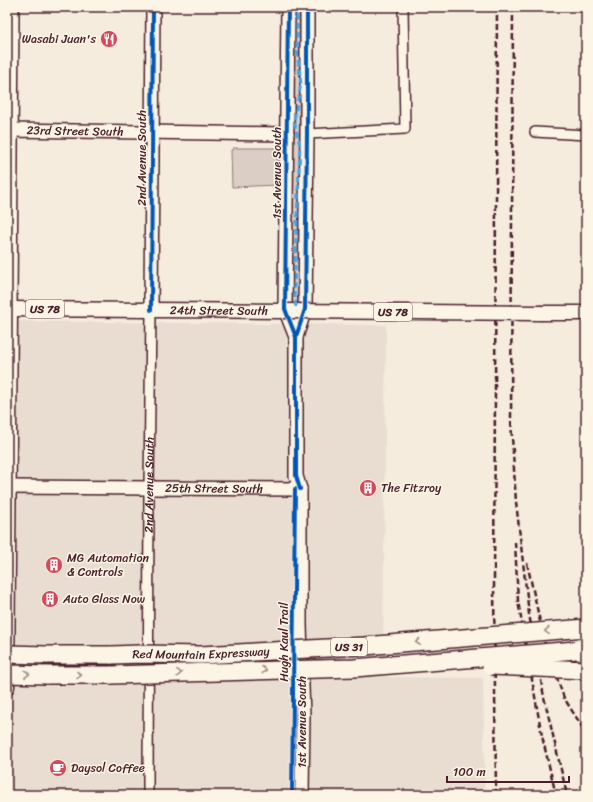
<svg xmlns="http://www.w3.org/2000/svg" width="593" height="802" font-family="Sriracha,sans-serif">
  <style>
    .built { fill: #e8ddd0 }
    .green { fill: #dbcec4; stroke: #927678 }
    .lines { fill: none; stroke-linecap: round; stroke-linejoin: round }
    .street-casing { stroke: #4a1f2b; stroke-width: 12 }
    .secondary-casing { stroke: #4a1f2b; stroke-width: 16 }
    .primary-casing { stroke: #4a1f2b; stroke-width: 17 }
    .highway-casing { stroke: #4a1f2b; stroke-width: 20 }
    .street { stroke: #fcf5e5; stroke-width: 9 }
    .secondary { stroke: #fcf5e5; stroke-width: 13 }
    .primary { stroke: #fcf5e5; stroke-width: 14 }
    .highway { stroke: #fcf5e5; stroke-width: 17 }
    .rail { stroke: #4a1f2b; stroke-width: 2.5; stroke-dasharray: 6 3; stroke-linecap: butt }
    .primary-bridge-casing { stroke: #4a1f2b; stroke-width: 17; stroke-linecap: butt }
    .highway-bridge-casing { stroke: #4a1f2b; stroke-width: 20; stroke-linecap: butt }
    .primary-bridge { stroke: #fcf5e5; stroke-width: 14 }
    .highway-bridge { stroke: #fcf5e5; stroke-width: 17 }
    .quiet { stroke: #40a2eb; stroke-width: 3; stroke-dasharray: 6 3; stroke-linecap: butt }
    .cycleway-casing { stroke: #fcf5e5; stroke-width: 6 }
    .cycleway { stroke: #0057b8; stroke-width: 4 }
    .oneway { stroke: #a38a88 }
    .labels { text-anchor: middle; stroke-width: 3; stroke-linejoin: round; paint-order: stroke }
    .shield { fill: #fcf5e5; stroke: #7f5f63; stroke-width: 1 }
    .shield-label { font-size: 11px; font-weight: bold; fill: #4a1f2b }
    .poi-label { font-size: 12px; fill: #4a1f2b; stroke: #fcf5e5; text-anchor: start }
    .street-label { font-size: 12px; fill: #4a1f2b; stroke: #fcf5e5 }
  </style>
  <rect width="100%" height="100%" fill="#f5ecde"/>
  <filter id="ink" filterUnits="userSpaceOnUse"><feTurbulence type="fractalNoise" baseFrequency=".025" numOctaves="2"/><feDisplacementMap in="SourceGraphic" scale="8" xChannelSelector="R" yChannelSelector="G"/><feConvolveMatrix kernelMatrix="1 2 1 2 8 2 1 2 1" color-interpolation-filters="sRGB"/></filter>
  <g filter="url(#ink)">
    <path class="built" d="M7,321L386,325L383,677L483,678L485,795H7Z"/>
    <g class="green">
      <path d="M292,7H303L302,308L290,309Z"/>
      <path d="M233,148H277V185L232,187L231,150H233Z"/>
    </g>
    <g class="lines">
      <g class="street-casing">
        <g id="street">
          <path d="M535,132L586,135"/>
          <path d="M307,134L405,129L403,7"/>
          <path id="s1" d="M148,795L149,488L151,310"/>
        </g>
      </g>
      <g class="secondary-casing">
        <g id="secondary">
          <path d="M288,7L285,309L296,337"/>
          <path id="s2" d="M7,130L287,134"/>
          <path d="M10,309L12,7"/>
          <path d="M151,310L153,7"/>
          <path id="s3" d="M7,487L300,489"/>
          <path d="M302,795L303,716L300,625V489L296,476V337L305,309L307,134V7"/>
        </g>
      </g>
      <g class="primary-casing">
        <g id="primary">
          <path id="s4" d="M7,309L283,311"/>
          <path d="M542,313H586"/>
          <path d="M7,687L10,309"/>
        </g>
      </g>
      <g class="highway-casing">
        <g id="highway">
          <path d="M46,655H112"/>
          <path d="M46,675H112"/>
        </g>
      </g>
      <use href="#street" class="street"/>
      <use href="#secondary" class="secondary"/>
      <use href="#primary" class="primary"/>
      <use href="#highway" class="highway"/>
      <g class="rail">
        <path d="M513,7L511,420L516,502L529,614L544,697L567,795"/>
        <path d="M515,542L518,601L542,736L556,795"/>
        <path d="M527,563L545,644L564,698L586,733"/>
        <path d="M496,795L494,583L497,7"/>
      </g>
      <g class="primary-bridge-casing">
        <path id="primary-bridge" d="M283,311L542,313"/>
      </g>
      <g class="highway-bridge-casing">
        <g id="highway-bridge">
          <path d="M7,654L46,655"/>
          <path id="s5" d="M112,655L140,654L200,655L364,646L586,628"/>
          <path d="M491,666L586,670"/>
          <path d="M7,674L46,675"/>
          <path d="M112,675L354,668L576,650"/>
        </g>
      </g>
      <use href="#primary-bridge" class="primary-bridge"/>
      <use href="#highway-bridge" class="highway-bridge"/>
      <path class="quiet" d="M296,307L294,290L300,146L294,120L301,84L297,49V7"/>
      <g class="cycleway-casing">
        <g id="cycleway">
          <path d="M288,7L285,309L296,337"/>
          <path d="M151,310L153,7"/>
          <path d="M300,489L296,476V337L305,309L307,134V7"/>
          <path d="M292,795L295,489"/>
        </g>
      </g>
      <use href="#cycleway" class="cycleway"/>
    </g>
    <defs><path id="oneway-chevron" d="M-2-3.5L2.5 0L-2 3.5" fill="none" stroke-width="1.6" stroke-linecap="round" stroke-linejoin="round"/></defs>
    <g class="oneway">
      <use href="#oneway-chevron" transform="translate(547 631) rotate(176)"/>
      <use href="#oneway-chevron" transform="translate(418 642) rotate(175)"/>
      <use href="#oneway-chevron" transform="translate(264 670) rotate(-2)"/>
      <use href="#oneway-chevron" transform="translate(179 673) rotate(-2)"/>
      <use href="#oneway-chevron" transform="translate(27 674) rotate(1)"/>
      <use href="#oneway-chevron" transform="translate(79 675)"/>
    </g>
  </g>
  <defs>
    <g id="restaurant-disc" transform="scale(0.9)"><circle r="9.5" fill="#d1495b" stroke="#fcf5e5"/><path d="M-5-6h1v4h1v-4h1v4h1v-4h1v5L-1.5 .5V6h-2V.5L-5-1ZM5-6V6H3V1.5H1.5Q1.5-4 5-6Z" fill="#fff"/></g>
    <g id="building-disc" transform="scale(0.9)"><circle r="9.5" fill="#d1495b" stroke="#fcf5e5"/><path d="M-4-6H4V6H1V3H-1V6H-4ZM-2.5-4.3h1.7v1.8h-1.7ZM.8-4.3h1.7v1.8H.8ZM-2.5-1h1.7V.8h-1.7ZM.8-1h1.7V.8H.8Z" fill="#fff"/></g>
    <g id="cafe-disc" transform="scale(0.9)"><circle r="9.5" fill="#d1495b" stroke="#fcf5e5"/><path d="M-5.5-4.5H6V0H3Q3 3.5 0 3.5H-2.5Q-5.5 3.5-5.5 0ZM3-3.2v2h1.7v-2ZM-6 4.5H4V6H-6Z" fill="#fff"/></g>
  </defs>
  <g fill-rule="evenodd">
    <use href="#restaurant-disc" x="109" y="39"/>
    <use href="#building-disc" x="368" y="488"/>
    <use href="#building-disc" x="54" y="565"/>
    <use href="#building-disc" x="50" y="599"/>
    <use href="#cafe-disc" x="58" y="768"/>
  </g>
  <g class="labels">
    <g class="shield">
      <rect x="26" y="300" width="38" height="18" rx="3"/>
      <rect x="374" y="303" width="38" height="18" rx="3"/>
      <rect x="331" y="638" width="36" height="18" rx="3"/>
    </g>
    <g class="shield-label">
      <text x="45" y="313">US 78</text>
      <text x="393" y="316">US 78</text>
      <text x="349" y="651">US 31</text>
    </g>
    <g class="poi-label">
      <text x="96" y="43" text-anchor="end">Wasabi Juan's</text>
      <text x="381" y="492">The Fitzroy</text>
      <text x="67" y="562">MG Automation<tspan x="67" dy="14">&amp; Controls</tspan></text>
      <text x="63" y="603">Auto Glass Now</text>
      <text x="71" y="772">Daysol Coffee</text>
    </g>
    <g class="street-label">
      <text dy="4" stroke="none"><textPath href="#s2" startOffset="68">23rd Street South</textPath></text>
      <text transform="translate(142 158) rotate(-90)" y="4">2nd Avenue South</text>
      <text transform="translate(277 173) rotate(-90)" y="4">1st Avenue South</text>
      <text dy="4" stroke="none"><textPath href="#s4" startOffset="212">24th Street South</textPath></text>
      <text dy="4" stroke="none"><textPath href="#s1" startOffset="310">2nd Avenue South</textPath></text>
      <text dy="4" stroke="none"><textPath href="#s3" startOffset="207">25th Street South</textPath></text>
      <text transform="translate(284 642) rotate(-90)" y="4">Hugh Kaul Trail</text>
      <text dy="4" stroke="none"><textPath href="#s5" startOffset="89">Red Mountain Expressway</textPath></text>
      <text transform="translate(302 722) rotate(-90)" y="4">1st Avenue South</text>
    </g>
  </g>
  <rect width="593" height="802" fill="none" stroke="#fcf5e5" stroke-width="24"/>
  <rect x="12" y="12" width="569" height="778" fill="none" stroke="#4a1f2b" stroke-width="1.5" filter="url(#ink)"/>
  <path d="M447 776v6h122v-6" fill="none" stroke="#4a1f2b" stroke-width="2"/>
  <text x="453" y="776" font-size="12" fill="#4a1f2b" stroke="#fcf5e5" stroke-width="3" paint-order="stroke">100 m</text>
</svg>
